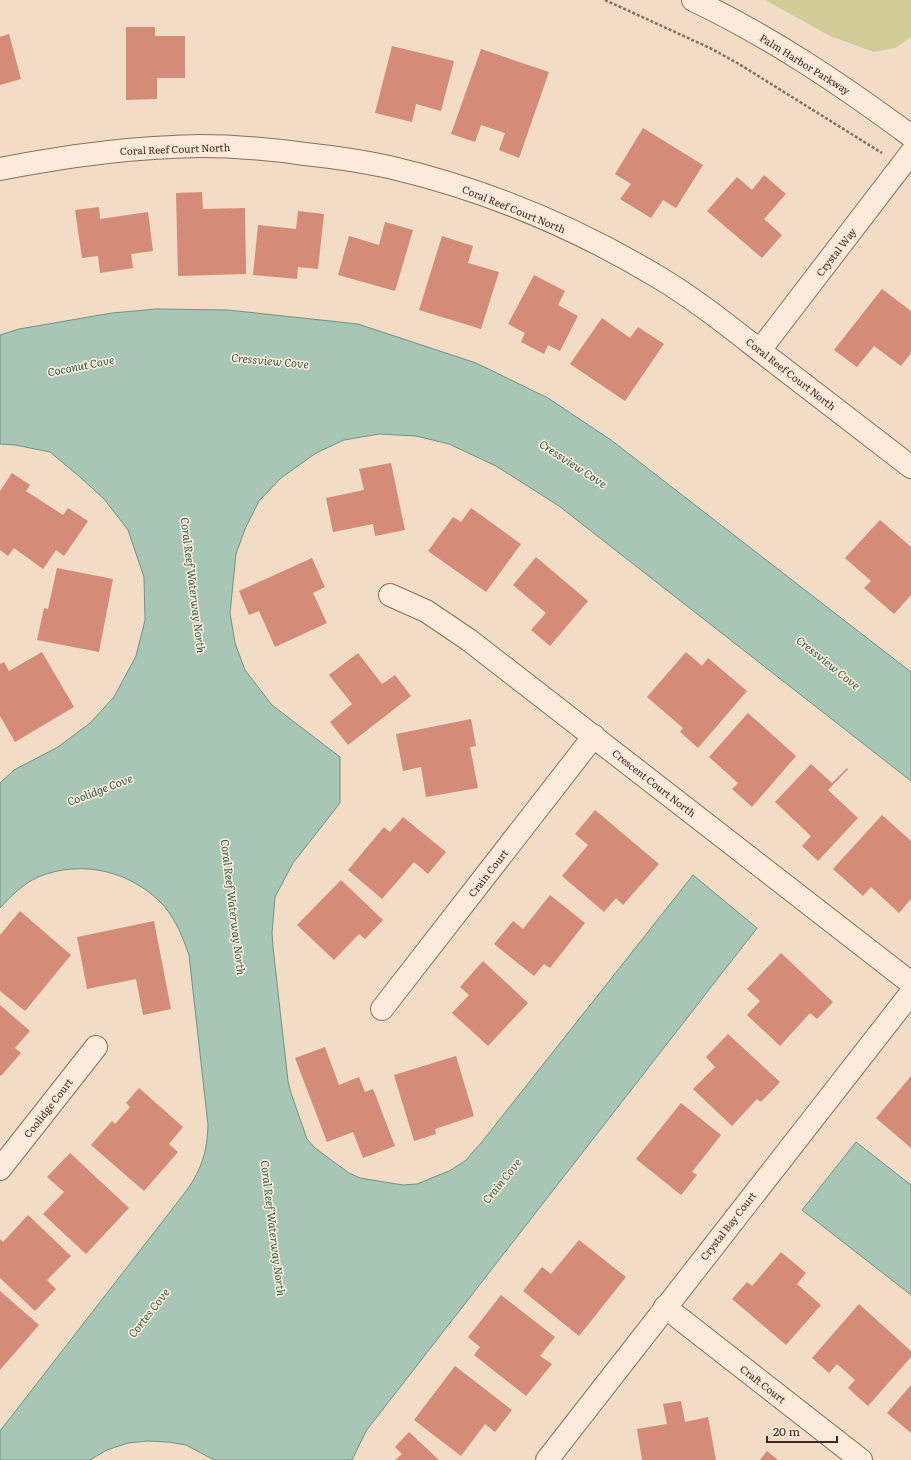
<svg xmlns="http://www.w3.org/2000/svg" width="911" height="1460" font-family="Literata,serif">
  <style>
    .green { fill: #d2cd98 }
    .water { fill: #a7c6b6; stroke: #6d9583 }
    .building { fill: #d48b78 }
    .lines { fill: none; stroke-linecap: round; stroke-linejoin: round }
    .minor-casing { stroke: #906b59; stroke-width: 24 }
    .path { stroke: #906b59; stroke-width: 2.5; stroke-dasharray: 3 2; stroke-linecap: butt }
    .minor { stroke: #fcebda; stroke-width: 22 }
    .labels { text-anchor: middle; stroke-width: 3.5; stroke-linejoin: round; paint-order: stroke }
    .street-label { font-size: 10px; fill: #3f271e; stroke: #f9e8d6 }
    .water-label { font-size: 11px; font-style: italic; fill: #2c6052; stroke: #f9e8d6 }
  </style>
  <rect width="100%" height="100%" fill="#f2dcc5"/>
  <path class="green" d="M765,0H911V37L895,48L874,52L830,36Z"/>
  <g class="water">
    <path d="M156,309L228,310L358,324L476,363L548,398L611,440L911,672V781L559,506L496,466L449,444L416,436L379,434L344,440L316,453L281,478L259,501L245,529L236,554L230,613L235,643L245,670L272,705L340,757V803L293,863L275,897L272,933L273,947L288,1081L291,1093L307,1139L315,1148L349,1173L360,1178L403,1185L417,1184L449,1171L465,1161L481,1143L693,875L757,928L366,1431L352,1460H214L186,1445L168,1442L147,1441L128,1443L107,1450L90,1460H0V1431L187,1190C202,1168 207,1152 208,1125L189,955C183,938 176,920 164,906C132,871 82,859 38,877C23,884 11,896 0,908V783L14,770L58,747L90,723L114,697L136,656L145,620L144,577L128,530L104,499L80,477L50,452L15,445L0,444V335L19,329L112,313Z"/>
    <path d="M856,1142L911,1185V1295L802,1210Z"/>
  </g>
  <g class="building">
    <path d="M126,27H155V36H185V78H157V99L126,100Z"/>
    <path d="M9,34L21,79L0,85V37Z"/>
    <path d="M392,46L454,61L441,111L416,104L412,122L375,113Z"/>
    <path d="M481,49L549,72L519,158L499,150L505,133L481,125L475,142L451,134Z"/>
    <path d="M643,128L703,165L676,208L663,200L651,218L620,199L631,184L615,174Z"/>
    <path d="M764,175L786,194L764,219L782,235L762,258L707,211L737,177L752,190Z"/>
    <path d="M202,192L203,209L245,208L246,274L178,276L176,193Z"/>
    <path d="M99,207L100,219L148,212L153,251L131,254L133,268L100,273L98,256L82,258L75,210Z"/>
    <path d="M298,211L324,214L318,269L298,267L297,279L253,275L258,225L296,229Z"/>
    <path d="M385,222L413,230L395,291L338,275L349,236L379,245Z"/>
    <path d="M442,236L473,246L468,263L499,272L481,329L419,310Z"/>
    <path d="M534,275L565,291L558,305L578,316L560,351L548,345L544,354L521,342L525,333L508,324Z"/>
    <path d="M882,289L911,311V353L901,366L874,346L857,367L834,350Z"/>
    <path d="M602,318L630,338L638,327L664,344L625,401L570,364Z"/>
    <path d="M391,463L405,530L375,536L373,524L333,532L326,498L364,490L359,469Z"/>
    <path d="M12,473L30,485L26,491L63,515L68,508L88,521L64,556L56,550L43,569L14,548L8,556L0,550V491Z"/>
    <path d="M471,508L521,544L486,592L428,551L453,517L461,522Z"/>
    <path d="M880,520L911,547V595L894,614L864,588L871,581L845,558Z"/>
    <path d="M536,557L588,601L550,646L531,630L546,613L513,585Z"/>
    <path d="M312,558L325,587L313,593L327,623L275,647L259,611L249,615L239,591Z"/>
    <path d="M57,568L113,579L99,652L37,640L44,608L48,609Z"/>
    <path d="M42,652L74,707L15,742L0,716V664L4,662L9,671Z"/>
    <path d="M686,652L702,666L708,658L747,691L698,748L680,732L683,728L647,697Z"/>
    <path d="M358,653L382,684L395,675L411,696L348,745L330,722L352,704L329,675Z"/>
    <path d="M748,713L796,756L752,807L732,789L738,783L709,757Z"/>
    <path d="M471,719L476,746L470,747L478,788L426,797L421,767L403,771L396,734Z"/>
    <path d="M811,764L832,783L847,768L848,769L828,790L858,818L818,861L802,846L811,836L775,802Z"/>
    <path d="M595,810L659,864L623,905L616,898L604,912L562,876L588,845L575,834Z"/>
    <path d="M882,815L911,841V899L899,913L871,887L863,896L833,869Z"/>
    <path d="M403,817L446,852L428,874L414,862L382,899L348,870L384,827L390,832Z"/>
    <path d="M341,880L383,920L365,939L359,934L334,960L297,925Z"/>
    <path d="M550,895L585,923L550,968L544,964L534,976L494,944L513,921L523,929Z"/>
    <path d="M20,911L71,955L25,1011L0,991V935Z"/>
    <path d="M154,921L171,1009L143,1015L136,979L87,989L77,937Z"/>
    <path d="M781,953L833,1002L817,1019L810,1013L780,1046L747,1015L760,1001L747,989Z"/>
    <path d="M483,961L528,1003L488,1046L452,1013L469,995L460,987Z"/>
    <path d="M0,1005L30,1031L15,1048L21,1053L1,1076L0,1075Z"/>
    <path d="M728,1034L780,1082L761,1102L757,1099L732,1126L693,1089L715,1067L706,1057Z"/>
    <path d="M325,1047L339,1085L359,1077L365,1092L373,1089L395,1146L363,1158L353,1132L327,1142L295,1058Z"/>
    <path d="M456,1056L474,1116L435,1129L436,1134L414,1141L394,1075Z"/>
    <path d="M911,1076V1148L876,1118Z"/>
    <path d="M139,1088L183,1127L169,1144L178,1152L144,1191L91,1145L112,1121L115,1124L130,1107L126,1103Z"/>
    <path d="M681,1103L721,1135L692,1172L697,1175L681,1195L636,1159Z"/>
    <path d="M70,1153L129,1208L86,1254L43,1214L64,1192L47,1177Z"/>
    <path d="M28,1215L71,1256L47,1280L56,1289L35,1311L0,1278V1239L3,1242Z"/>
    <path d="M579,1240L626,1277L579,1336L523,1291L542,1267L551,1274Z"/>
    <path d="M781,1252L806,1273L797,1284L821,1305L786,1345L732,1299L747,1282L752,1286Z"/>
    <path d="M0,1291L39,1325L0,1370Z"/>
    <path d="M501,1295L555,1337L540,1356L552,1364L526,1396L474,1355L480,1347L468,1337Z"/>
    <path d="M859,1304L911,1351V1357L868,1406L848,1388L855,1380L837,1364L829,1373L812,1358Z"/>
    <path d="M455,1366L512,1410L495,1432L485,1424L461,1456L414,1420Z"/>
    <path d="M911,1385V1433L887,1413Z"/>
    <path d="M681,1401L685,1422L708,1417L716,1460H642L637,1429L667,1424L663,1404Z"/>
    <path d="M409,1432L439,1460H395L402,1454L395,1447Z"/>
    <path d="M767,1451L778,1460H760Z"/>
  </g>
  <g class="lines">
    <g class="minor-casing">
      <g id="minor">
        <path d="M693,0C771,37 842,85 911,136"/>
        <path d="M0,169C66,156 132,147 199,146C235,146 270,149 305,154C333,157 361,161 389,167C483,189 575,227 658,277C700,302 737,333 776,363C821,398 866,432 911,467"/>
        <path d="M760,350L911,153"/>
        <path d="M390,595L426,611L469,640L911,983"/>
        <path d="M382,1009L594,736"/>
        <path d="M0,1169L96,1047"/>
        <path d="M665,1307L861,1460"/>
        <path d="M547,1460L911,993"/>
      </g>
    </g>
    <path class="path" d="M605,0L712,49L739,64L882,153"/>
    <use href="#minor" class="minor"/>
  </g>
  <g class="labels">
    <g class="street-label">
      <text transform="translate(805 64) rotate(32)" y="4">Palm Harbor Parkway</text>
      <text transform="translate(175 149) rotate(-2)" y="4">Coral Reef Court North</text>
      <text transform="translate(514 209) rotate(22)" y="4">Coral Reef Court North</text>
      <text transform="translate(836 252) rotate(-52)" y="4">Crystal Way</text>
      <text transform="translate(791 374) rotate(38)" y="4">Coral Reef Court North</text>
      <text transform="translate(654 783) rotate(38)" y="4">Crescent Court North</text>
      <text transform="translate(488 873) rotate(-52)" y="4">Crain Court</text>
      <text transform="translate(48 1108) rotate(-52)" y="4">Coolidge Court</text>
      <text transform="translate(728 1226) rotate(-52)" y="4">Crystal Bay Court</text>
      <text transform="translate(763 1384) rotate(38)" y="4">Craft Court</text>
    </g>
    <g class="water-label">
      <text transform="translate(270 361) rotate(5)" y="4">Cressview Cove</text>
      <text transform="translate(81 366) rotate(-11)" y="4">Coconut Cove</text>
      <text transform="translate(573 464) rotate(33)" y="4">Cressview Cove</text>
      <text transform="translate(193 585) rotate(83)" y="4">Coral Reef Waterway North</text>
      <text transform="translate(828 663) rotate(39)" y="4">Cressview Cove</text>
      <text transform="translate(100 790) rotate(-21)" y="4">Coolidge Cove</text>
      <text transform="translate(233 907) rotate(83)" y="4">Coral Reef Waterway North</text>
      <text transform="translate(502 1181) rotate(-51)" y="4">Crain Cove</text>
      <text transform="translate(273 1228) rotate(83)" y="4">Coral Reef Waterway North</text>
      <text transform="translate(149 1313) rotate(-52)" y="4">Cortes Cove</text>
    </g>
  </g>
  <path d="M767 1436v6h70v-6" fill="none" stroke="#3f271e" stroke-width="2"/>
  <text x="773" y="1436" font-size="12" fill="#3f271e" stroke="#f9e8d6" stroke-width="3" paint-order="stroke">20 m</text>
</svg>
